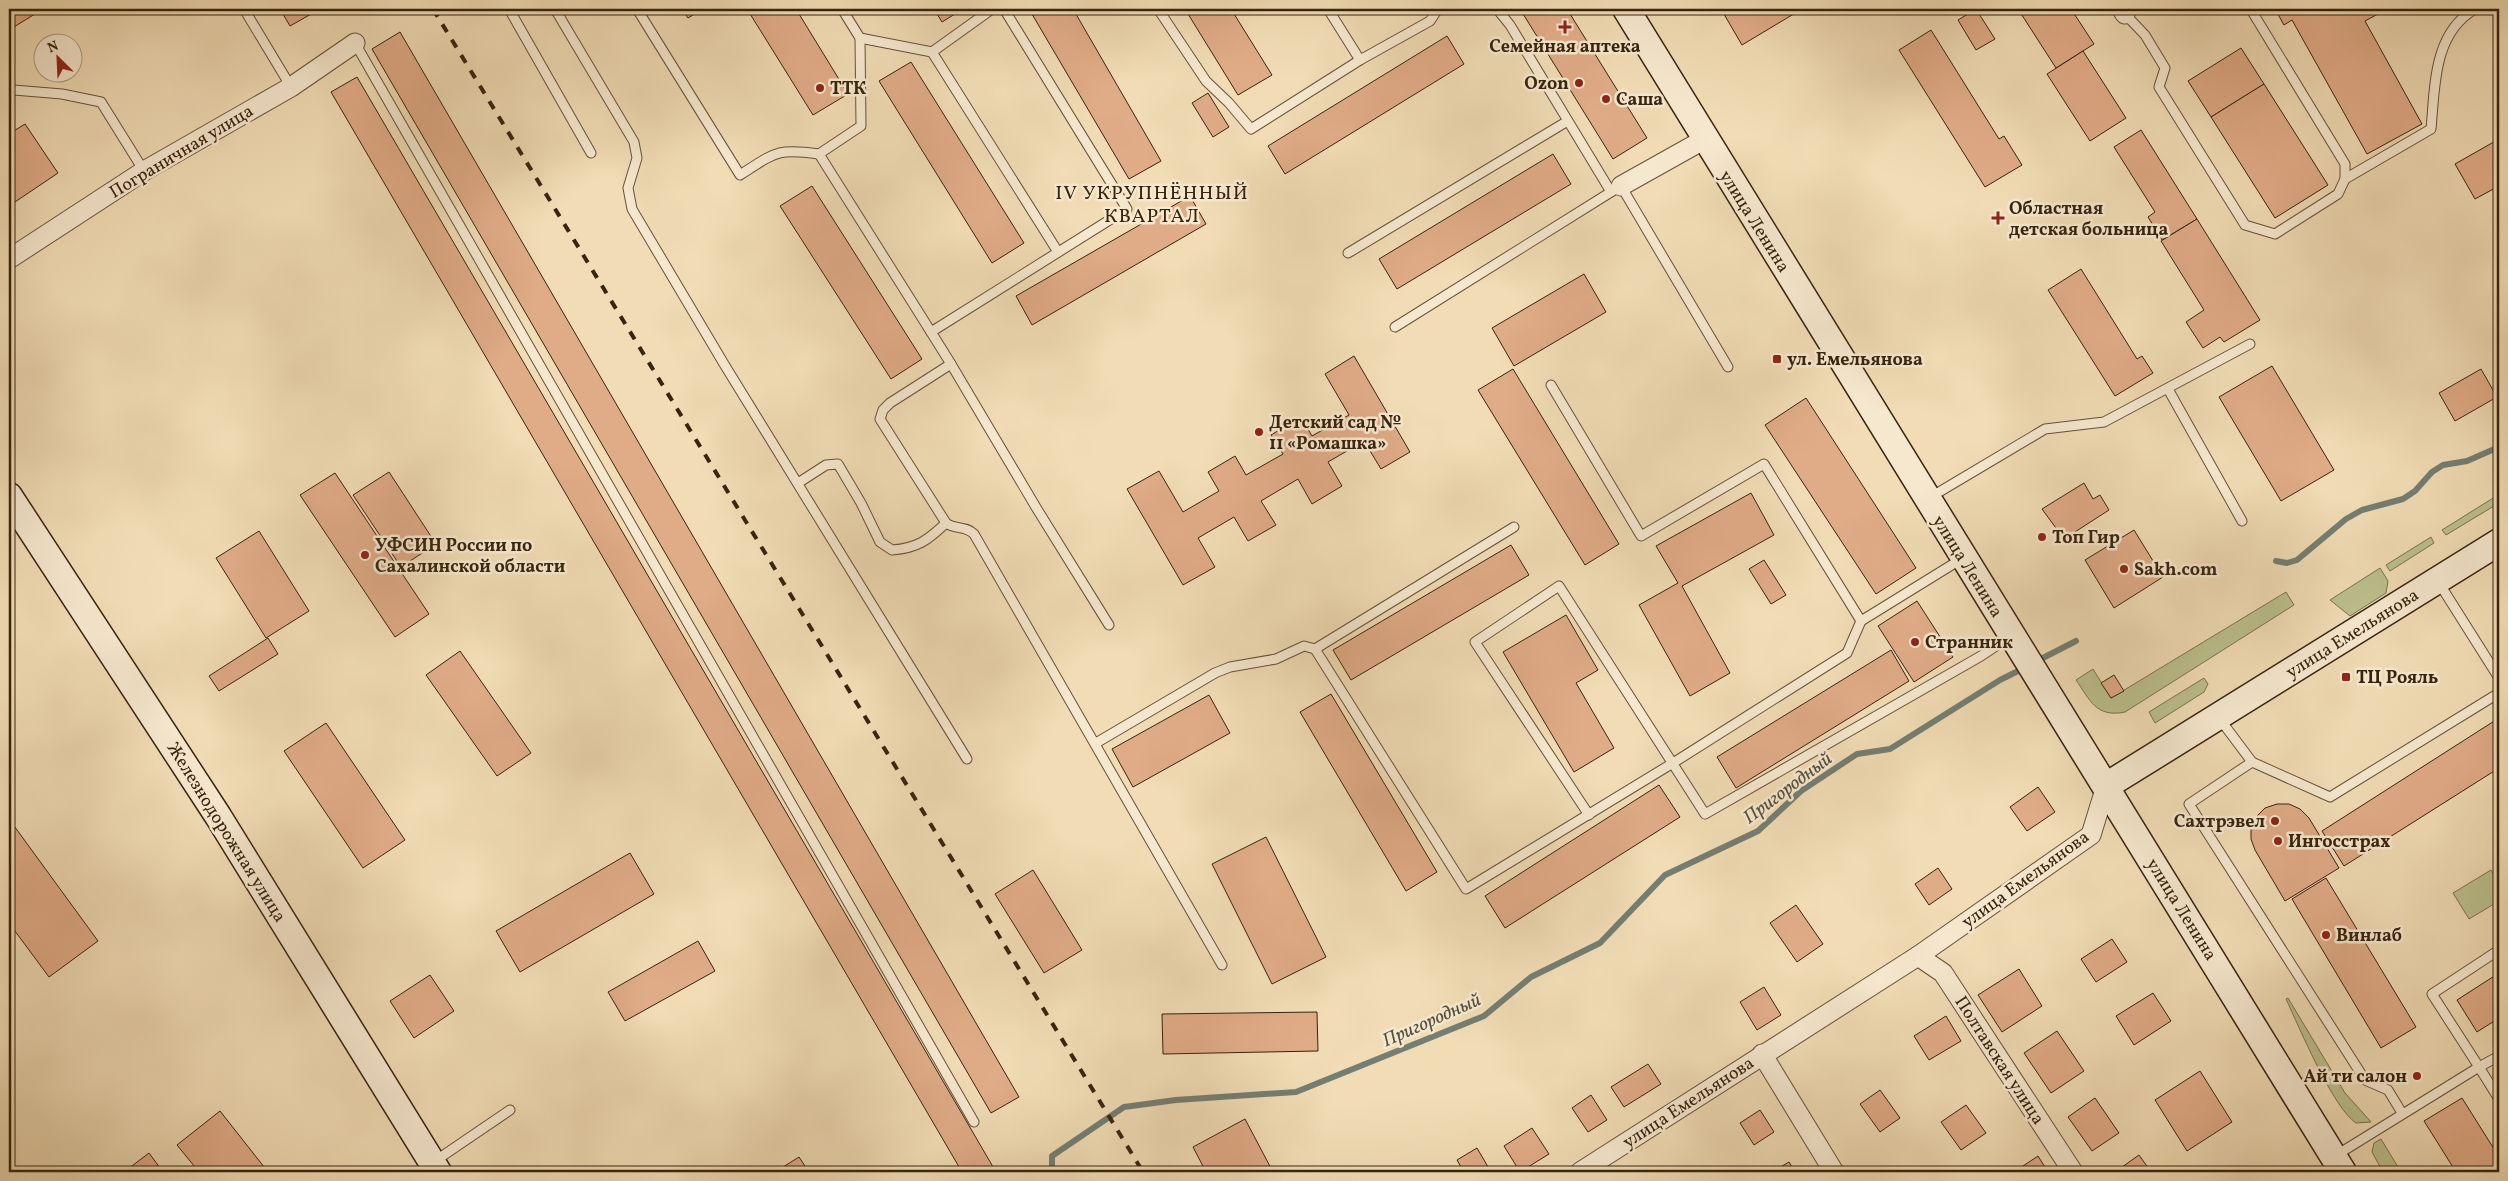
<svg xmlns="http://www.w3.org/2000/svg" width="2508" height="1181" font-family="Vollkorn,serif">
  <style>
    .green { fill: #bbc08d; stroke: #79724e }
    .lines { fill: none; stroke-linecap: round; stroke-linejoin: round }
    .stream { stroke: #747e73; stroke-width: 6 }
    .building { fill: #e0ab87; stroke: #37240e }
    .service-casing { stroke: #665238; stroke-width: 11 }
    .minor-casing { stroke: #665238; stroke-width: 21 }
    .secondary-casing { stroke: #37240e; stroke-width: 29 }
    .service { stroke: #f6e8cf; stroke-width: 9 }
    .minor { stroke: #f6e8cf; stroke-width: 19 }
    .secondary { stroke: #f6e8cf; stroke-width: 26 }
    .rail { stroke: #37240e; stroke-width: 4; stroke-dasharray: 9 9; stroke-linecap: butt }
    .poi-dot { fill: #8f2418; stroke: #f6e8cf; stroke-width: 2 }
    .labels { text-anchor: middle; stroke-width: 5; stroke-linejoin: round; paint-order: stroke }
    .poi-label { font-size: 18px; font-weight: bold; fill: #37240e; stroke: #f6e8cf; text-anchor: start }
    .street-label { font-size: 18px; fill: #37240e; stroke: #f6e8cf }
    .water-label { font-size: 19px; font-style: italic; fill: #555140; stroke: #f6e8cf }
    .quarter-label { font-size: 20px; letter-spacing: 1px; fill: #37240e; stroke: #f6e8cf }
  </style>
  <rect width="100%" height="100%" fill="#f1dcb5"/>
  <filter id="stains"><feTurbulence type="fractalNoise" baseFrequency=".004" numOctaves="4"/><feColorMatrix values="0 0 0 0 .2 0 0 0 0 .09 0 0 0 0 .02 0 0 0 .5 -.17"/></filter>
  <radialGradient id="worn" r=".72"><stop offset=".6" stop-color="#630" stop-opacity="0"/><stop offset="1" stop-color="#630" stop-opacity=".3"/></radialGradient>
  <g class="green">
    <path d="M2498,495L2499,503L2446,535L2442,530Z"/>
    <path d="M2431,537L2434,543L2390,571L2386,565Z"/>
    <path d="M2380,568L2388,581L2386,593L2350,616L2330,600Z"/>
    <path d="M2286,592L2294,605L2125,712C2096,718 2090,700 2076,680L2093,669L2111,698Z"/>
    <path d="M2204,678L2208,684L2204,692L2155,723L2149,712Z"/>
    <path d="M2491,870L2499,884V901L2469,919L2453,893Z"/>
    <path d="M2288,998L2345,1093L2371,1122L2356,1123C2333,1108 2299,1027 2286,999Z"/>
    <path d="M2381,1139L2401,1172H2383L2372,1152L2374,1143Z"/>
  </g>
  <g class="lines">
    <g class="stream">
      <path d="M2276,561L2287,563L2297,560L2346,519L2362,510L2403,499L2415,491L2432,472L2443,465L2467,461L2499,447"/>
      <path d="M2035,662L2076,641"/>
      <path d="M1052,1172V1156L1124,1107L1176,1100L1296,1092L1484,1016L1531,977L1600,943L1665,875L1758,831L1801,791L1857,754L1890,749L2000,680L2026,667"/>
    </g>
  </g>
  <g class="building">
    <path d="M9,9H43L9,30Z"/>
    <path d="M280,9H320L290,26Z"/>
    <path d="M682,9H703L688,18Z"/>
    <path d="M747,9H796L848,94L813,115Z"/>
    <path d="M934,9H963L942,22Z"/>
    <path d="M1029,9H1073L1161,161L1129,179Z"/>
    <path d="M1185,9H1231L1272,75L1238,95Z"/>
    <path d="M1520,9H1567L1647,138L1613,159Z"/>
    <path d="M1721,9H1802L1742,45Z"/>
    <path d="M1976,9L1995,39L1976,50L1958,20Z"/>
    <path d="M2018,9H2071L2094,44L2056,68Z"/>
    <path d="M2275,9H2387L2365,21L2422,124L2367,154L2292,20L2284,25Z"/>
    <path d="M1931,30L1999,139L2004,136L2022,165L1985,187L1899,50Z"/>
    <path d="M400,32L1019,1097L991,1113L372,49Z"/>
    <path d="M1447,36L1464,64L1285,174L1268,146Z"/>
    <path d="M2241,48L2264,84L2211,117L2188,81Z"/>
    <path d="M2083,51L2126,118L2090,141L2047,74Z"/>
    <path d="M911,62L1024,243L992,263L879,81Z"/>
    <path d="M357,77L996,1172H962L331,92Z"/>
    <path d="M2264,84L2328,185L2275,218L2211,117Z"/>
    <path d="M1208,93L1229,127L1213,137L1192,103Z"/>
    <path d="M25,124L58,173L9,206V134Z"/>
    <path d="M2141,130L2197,219L2162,240L2148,217L2155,212L2114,147Z"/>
    <path d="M2499,139V186L2475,199L2455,164Z"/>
    <path d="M1553,154L1571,184L1397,289L1379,259Z"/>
    <path d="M812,186L922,359L891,379L780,206Z"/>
    <path d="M1190,196L1206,224L1032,325L1016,296Z"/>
    <path d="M2197,219L2260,320L2224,342L2220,337L2203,348L2186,322L2204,310L2161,241Z"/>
    <path d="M2081,269L2137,359L2142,356L2153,373L2115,396L2048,290Z"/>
    <path d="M1584,274L1606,312L1514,366L1492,328Z"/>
    <path d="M1354,356L1410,452L1381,469L1364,441L1328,462L1342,486L1312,504L1298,479L1261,501L1276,525L1248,541L1234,517L1198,538L1215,567L1183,585L1127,489L1159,471L1183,512L1219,491L1208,472L1235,456L1246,475L1283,454L1271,435L1301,417L1312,436L1349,415L1325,374Z"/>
    <path d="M2272,366L2334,470L2281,501L2219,397Z"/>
    <path d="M1513,369L1619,544L1585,565L1478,390Z"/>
    <path d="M2481,369L2497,397L2455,421L2439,393Z"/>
    <path d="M1806,398L1916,568L1876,594L1765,425Z"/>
    <path d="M389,472L436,544L401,567L353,495Z"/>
    <path d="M335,473L429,614L395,637L300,495Z"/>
    <path d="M2084,483L2093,499L2100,495L2109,510L2064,539L2042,509Z"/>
    <path d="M1751,493L1774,535L1682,586L1730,673L1690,696L1639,605L1678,583L1656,546Z"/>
    <path d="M2134,530L2163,577L2114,608L2085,560Z"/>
    <path d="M259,531L309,611L266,638L216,558Z"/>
    <path d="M1511,545L1529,575L1351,680L1333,650Z"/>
    <path d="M1764,560L1786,595L1771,604L1749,569Z"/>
    <path d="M1917,601L1953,657L1914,682L1878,626Z"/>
    <path d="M1566,615L1598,670L1576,683L1614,748L1574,772L1503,652Z"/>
    <path d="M268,638L278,654L219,691L209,676Z"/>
    <path d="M1891,650L1909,681L1736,788L1717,757Z"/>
    <path d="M460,651L531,753L497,776L426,675Z"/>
    <path d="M2114,675L2124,691L2111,698L2101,683Z"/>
    <path d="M1331,694L1437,872L1406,891L1300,712Z"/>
    <path d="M1209,695L1230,733L1133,787L1112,749Z"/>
    <path d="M2499,718V768L2344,866L2322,831Z"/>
    <path d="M326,723L405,840L363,868L284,751Z"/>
    <path d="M1659,785L1680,817L1505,928L1485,896Z"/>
    <path d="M2038,787L2055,812L2027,831L2010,807Z"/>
    <path d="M2277,804H2289L2300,809L2309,818L2339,868L2285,901L2255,850L2251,839V827L2257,816L2265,808Z"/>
    <path d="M9,819L98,941L49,977L9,923Z"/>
    <path d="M1266,837L1326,957L1272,984L1212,864Z"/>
    <path d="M630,853L654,894L520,972L496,931Z"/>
    <path d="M1938,868L1952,889L1929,905L1915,884Z"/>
    <path d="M1033,870L1082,950L1044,973L995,894Z"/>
    <path d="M2326,878L2416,1027L2381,1048L2292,899Z"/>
    <path d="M1796,905L1823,944L1797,962L1770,923Z"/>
    <path d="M2112,939L2127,962L2096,982L2081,959Z"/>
    <path d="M698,941L715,971L625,1021L608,992Z"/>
    <path d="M2019,969L2042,1006L2002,1032L1978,995Z"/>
    <path d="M2499,973V1018L2477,1032L2457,1000Z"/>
    <path d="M430,975L454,1011L414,1038L390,1001Z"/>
    <path d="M1764,987L1781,1015L1757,1030L1740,1002Z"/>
    <path d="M2153,993L2171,1021L2134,1045L2116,1016Z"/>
    <path d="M1317,1012L1318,1051L1163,1054L1162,1014Z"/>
    <path d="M1946,1016L1961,1041L1929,1060L1914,1036Z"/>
    <path d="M2057,1031L2084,1071L2051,1093L2024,1053Z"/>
    <path d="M1648,1064L1661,1084L1624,1107L1611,1087Z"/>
    <path d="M2200,1071L2232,1122L2187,1151L2155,1100Z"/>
    <path d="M1880,1090L1900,1118L1880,1132L1860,1104Z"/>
    <path d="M1591,1095L1607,1120L1588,1132L1572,1108Z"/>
    <path d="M2095,1098L2119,1133L2092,1151L2068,1117Z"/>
    <path d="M2462,1098L2499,1157V1172H2456L2424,1121Z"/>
    <path d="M1966,1105L1986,1133L1961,1150L1941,1122Z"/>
    <path d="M1760,1110L1774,1132L1754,1145L1740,1123Z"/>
    <path d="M220,1111L268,1172H199L177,1145Z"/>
    <path d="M1245,1119L1273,1172H1206L1193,1147Z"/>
    <path d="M1532,1128L1549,1154L1520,1172L1504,1146Z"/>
    <path d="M1477,1148L1491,1172H1464L1457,1160Z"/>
    <path d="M149,1153L163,1172H124Z"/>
    <path d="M2139,1155L2151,1172H2115Z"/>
    <path d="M2038,1156L2048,1172H2014Z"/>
    <path d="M799,1157L809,1172H775Z"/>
    <path d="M1789,1162L1795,1172H1772Z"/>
  </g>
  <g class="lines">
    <g class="service-casing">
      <g id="service">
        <path d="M244,9L291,87"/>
        <path d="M509,9L591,153"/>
        <path d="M555,9L634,142L637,158L628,188L632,209L724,364L967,759"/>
        <path d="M637,9L740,175C776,152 777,148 819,154"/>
        <path d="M842,9L860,38L861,126L819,154L931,332L1127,209L1004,9"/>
        <path d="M1158,9L1206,81L1229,103L1251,129L1360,60L1430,21L1438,9"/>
        <path d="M1328,9L1360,60"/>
        <path d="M1497,9L1510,25L1611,192L1621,186L1728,367"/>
        <path d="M2125,14L2145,35L2165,68L2159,87L2245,225L2275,234L2338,194L2345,179V164L2253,13"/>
        <path d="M860,38L932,52L992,9"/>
        <path d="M355,43L974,1122"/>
        <path d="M932,52L1058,252"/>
        <path d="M9,94L14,90L62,94L101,102L144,171"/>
        <path d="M2345,179L2431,129C2435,87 2433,33 2475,9"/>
        <path d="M1348,253L1566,122"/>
        <path d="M1395,327L1611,192"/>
        <path d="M931,332L951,364L890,403L883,410L880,419L946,523C955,530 965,525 974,534L1222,965"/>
        <path d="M951,364L1037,509L1109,625"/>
        <path d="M1551,385L1641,536L1764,464L1861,621"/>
        <path d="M2168,389L2242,521"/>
        <path d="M798,483L826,465L838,464L861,503L880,542L892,550C918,548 928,540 946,523"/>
        <path d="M1929,498L2045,429L2104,422L2250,344"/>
        <path d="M1514,527L1315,649L1466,889L1673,763L1847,653L1861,621L1963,558"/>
        <path d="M2439,583L2499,678"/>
        <path d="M2219,718L2252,762"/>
        <path d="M1096,743L1215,673L1230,667L1276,659L1304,646L1315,649"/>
        <path d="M1589,815L1475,642L1559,586L1705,814L1981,656L2011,636"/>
        <path d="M2499,950L2432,994L2479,1067L2499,1056"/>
        <path d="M2402,1113L2388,1090L2365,1080L2189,804L2252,762L2330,797L2499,693"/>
        <path d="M2335,1156L2479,1067L2499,1099"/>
        <path d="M435,1161L510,1110"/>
      </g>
    </g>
    <g class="minor-casing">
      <g id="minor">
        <path d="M2122,9L2125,14"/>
        <path d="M1621,186L1705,139"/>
        <path d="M9,259L144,171L291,87L355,43"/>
        <path d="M1918,956L1943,973L2073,1172"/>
        <path d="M1762,1054L1834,1172"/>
        <path d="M1580,1172L1918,956L2091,835L2106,786"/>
      </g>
    </g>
    <g class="secondary-casing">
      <g id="secondary">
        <path d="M1626,9L2343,1172"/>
        <path d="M9,496L218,816L438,1172"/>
        <path d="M2106,786L2499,542"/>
      </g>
    </g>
    <use href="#service" class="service"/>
    <use href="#minor" class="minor"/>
    <use href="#secondary" class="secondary"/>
    <path class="rail" d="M433,9L1143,1172"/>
  </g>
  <g class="poi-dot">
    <path d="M1562.5 19.5h5v5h5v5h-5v5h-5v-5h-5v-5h5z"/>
    <circle cx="1579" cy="83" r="5"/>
    <circle cx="820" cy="88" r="5"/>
    <circle cx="1606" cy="99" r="5"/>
    <path d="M1995.5 210.5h5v5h5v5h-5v5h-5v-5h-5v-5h5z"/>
    <rect x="1772" y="354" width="10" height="10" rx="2.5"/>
    <circle cx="1259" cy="432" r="5"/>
    <circle cx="2042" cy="537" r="5"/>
    <circle cx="365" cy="555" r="5"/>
    <circle cx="2124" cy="569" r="5"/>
    <circle cx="1915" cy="642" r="5"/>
    <rect x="2341" y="672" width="10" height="10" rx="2.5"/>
    <circle cx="2275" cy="821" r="5"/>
    <circle cx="2278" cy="841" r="5"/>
    <circle cx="2326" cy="935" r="5"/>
    <circle cx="2417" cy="1076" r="5"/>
  </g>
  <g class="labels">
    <g class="poi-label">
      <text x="1565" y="52" text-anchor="middle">Семейная аптека</text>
      <text x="1569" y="89" text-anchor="end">Ozon</text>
      <text x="830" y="94">ТТК</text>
      <text x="1616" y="105">Саша</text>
      <text x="2009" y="214">Областная<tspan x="2009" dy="21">детская больница</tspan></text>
      <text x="1787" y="365">ул. Емельянова</text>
      <text x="1269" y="428">Детский сад №<tspan x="1269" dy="21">11 «Ромашка»</tspan></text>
      <text x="2052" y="543">Топ Гир</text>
      <text x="375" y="551">УФСИН России по<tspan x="375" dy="21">Сахалинской области</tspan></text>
      <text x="2134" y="575">Sakh.com</text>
      <text x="1925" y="648">Странник</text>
      <text x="2356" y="683">ТЦ Рояль</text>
      <text x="2265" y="827" text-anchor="end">Сахтрэвел</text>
      <text x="2288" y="847">Ингосстрах</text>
      <text x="2336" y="941">Винлаб</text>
      <text x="2407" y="1082" text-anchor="end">Ай ти салон</text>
    </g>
    <g class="street-label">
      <text transform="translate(181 151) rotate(-31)" y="6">Пограничная улица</text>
      <text transform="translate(1755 221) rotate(58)" y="6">улица Ленина</text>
      <text transform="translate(1968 566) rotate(58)" y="6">улица Ленина</text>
      <text transform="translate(2352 633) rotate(-32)" y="6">улица Емельянова</text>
      <text transform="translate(227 832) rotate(58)" y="6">Железнодорожная улица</text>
      <text transform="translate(2025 879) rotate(-36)" y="6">улица Емельянова</text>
      <text transform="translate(2182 909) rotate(58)" y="6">улица Ленина</text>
      <text transform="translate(2000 1060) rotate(57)" y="6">Полтавская улица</text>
      <text transform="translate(1688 1102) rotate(-33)" y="6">улица Емельянова</text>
    </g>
    <g class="water-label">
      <text transform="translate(1787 787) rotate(-37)" y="7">Пригородный</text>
      <text transform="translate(1431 1019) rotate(-24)" y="7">Пригородный</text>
    </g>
    <g class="quarter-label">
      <text x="1152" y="199">IV УКРУПНЁННЫЙ<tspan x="1152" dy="23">КВАРТАЛ</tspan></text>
    </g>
  </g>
  <rect width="2508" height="1181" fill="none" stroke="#f1dcb5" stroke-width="30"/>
  <rect x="10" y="10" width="2488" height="1161" fill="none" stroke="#37240e" stroke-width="2.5"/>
  <rect x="15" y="15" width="2478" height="1151" fill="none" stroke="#37240e"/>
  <g transform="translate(58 58) rotate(336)"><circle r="24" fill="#f6e8cf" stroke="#aa9a82"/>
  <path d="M0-4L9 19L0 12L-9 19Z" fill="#8f2418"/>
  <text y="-8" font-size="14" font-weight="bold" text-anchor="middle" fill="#37240e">N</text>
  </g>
  <rect width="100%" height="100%" filter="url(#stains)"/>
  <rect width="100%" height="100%" fill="url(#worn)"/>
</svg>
